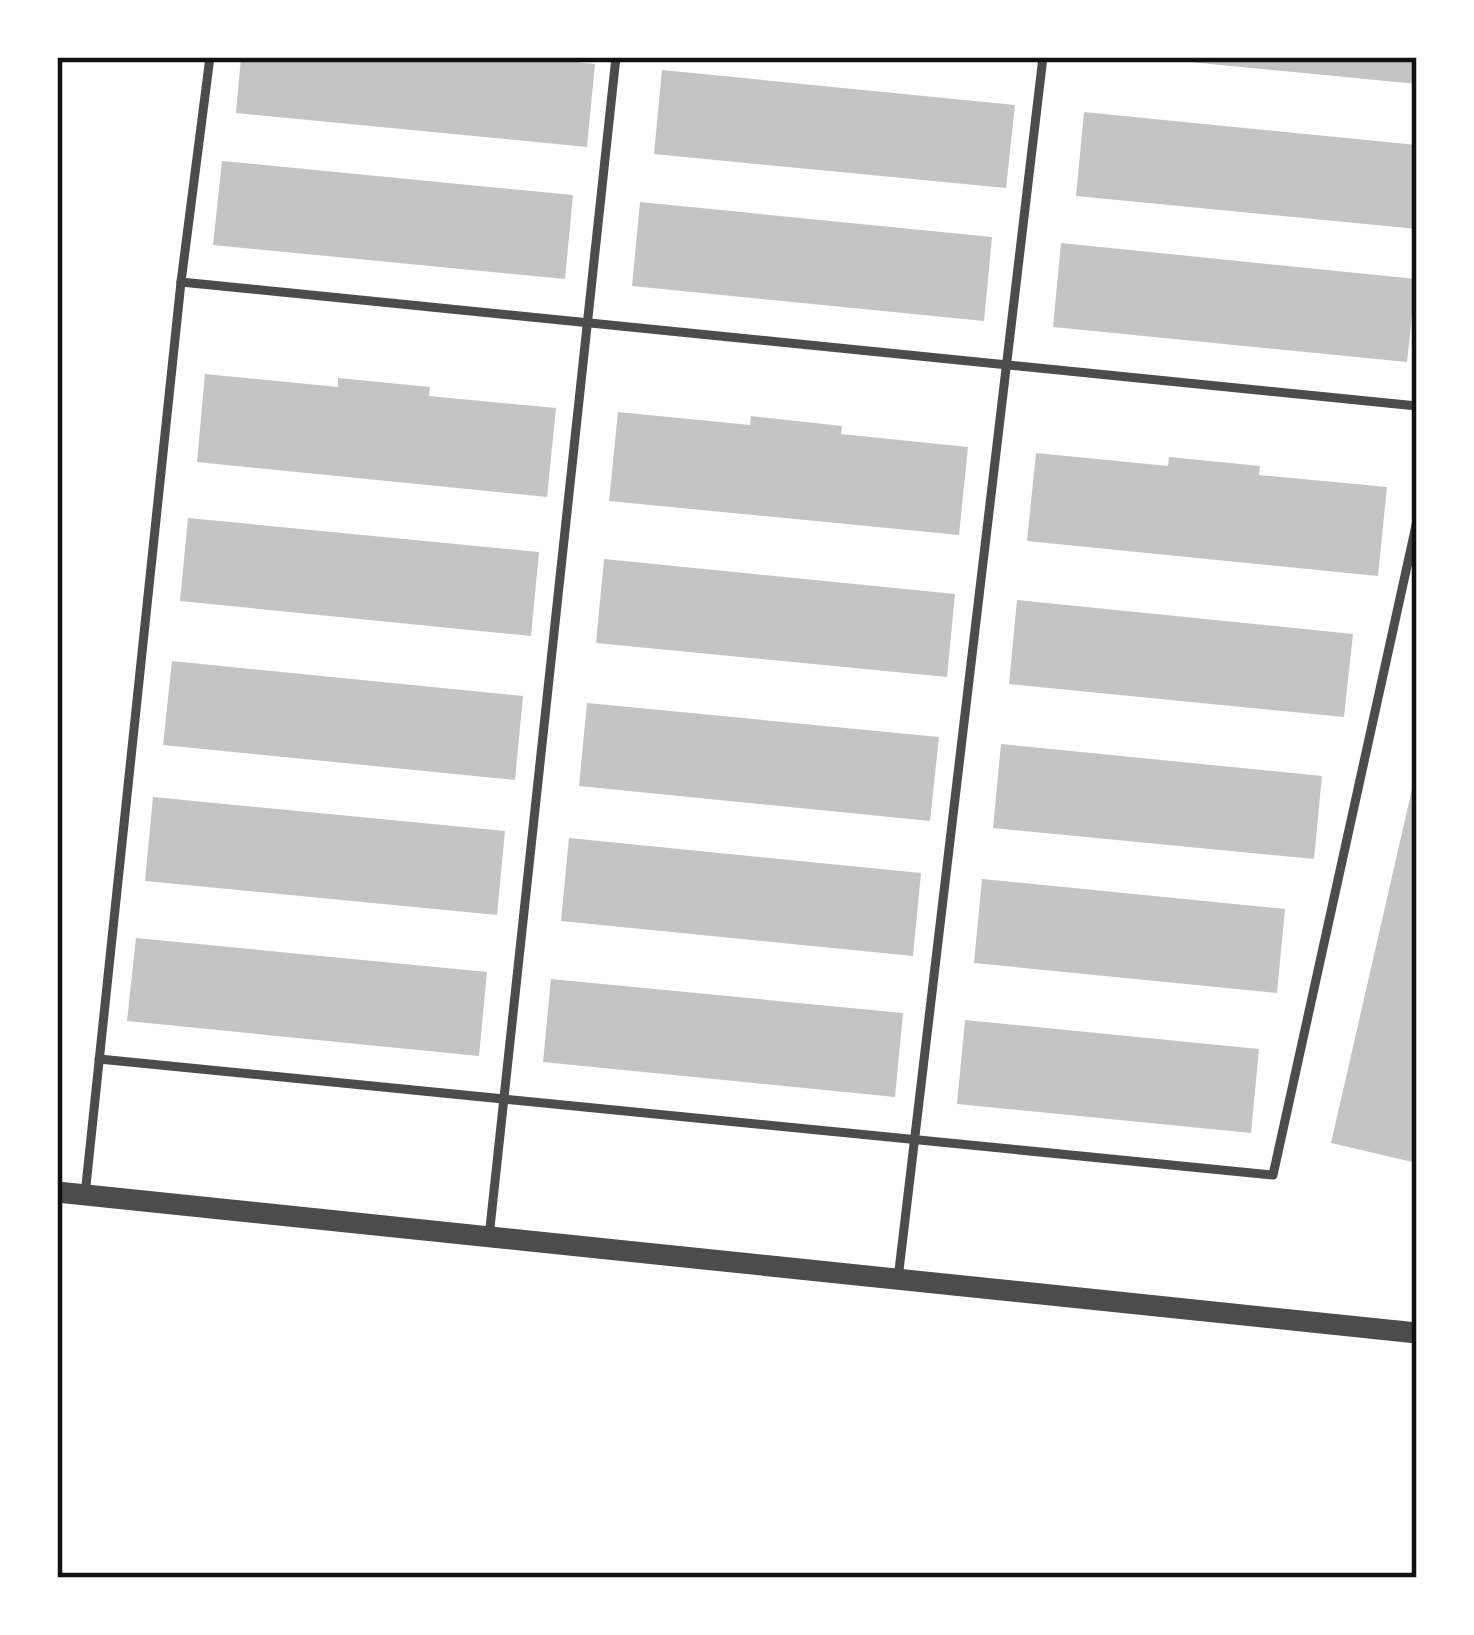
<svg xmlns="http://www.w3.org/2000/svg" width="1474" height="1635" font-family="Figtree,sans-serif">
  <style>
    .building { fill: #c4c4c4 }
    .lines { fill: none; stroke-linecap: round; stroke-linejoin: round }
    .service { stroke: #4c4c4c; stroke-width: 9 }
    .tertiary { stroke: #4c4c4c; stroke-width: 21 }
    .neatline { fill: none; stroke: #111; stroke-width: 4.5 }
  </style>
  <rect width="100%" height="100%" fill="#fff"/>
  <g class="building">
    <path d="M241,57H527L595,64L587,147L236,113Z"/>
    <path d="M1169,57H1417V84L1169,60Z"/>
    <path d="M662,70L1015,105L1006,188L654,154Z"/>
    <path d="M1084,112L1417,145V229L1076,196Z"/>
    <path d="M222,161L573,195L565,279L213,245Z"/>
    <path d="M640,202L992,237L984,321L632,286Z"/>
    <path d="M1061,243L1416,279L1407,362L1053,327Z"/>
    <path d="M205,374L338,387V378L430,387L429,396L556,408L547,497L197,462Z"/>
    <path d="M618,412L750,425L751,416L842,426L841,434L968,447L959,535L609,501Z"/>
    <path d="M1036,453L1168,466L1169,457L1260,466L1259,475L1387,487L1378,576L1027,541Z"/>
    <path d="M188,518L539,552L531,636L180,601Z"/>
    <path d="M604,559L955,594L947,677L596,643Z"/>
    <path d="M1017,600L1353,634L1344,717L1009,684Z"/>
    <path d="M172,661L523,696L515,780L163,745Z"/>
    <path d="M587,703L939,737L930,821L579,786Z"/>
    <path d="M1001,744L1322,776L1314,859L993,828Z"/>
    <path d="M1415,776L1417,777V1163L1331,1143Z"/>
    <path d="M153,797L505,831L497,915L145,881Z"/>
    <path d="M569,838L921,873L913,956L561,921Z"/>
    <path d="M982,879L1285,909L1277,993L974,963Z"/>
    <path d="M136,938L487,972L479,1056L127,1021Z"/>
    <path d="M551,979L903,1013L895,1097L543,1062Z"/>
    <path d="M965,1020L1259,1049L1251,1133L957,1104Z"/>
  </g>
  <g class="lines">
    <g class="service">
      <path d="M181,282L1417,406"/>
      <path d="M99,1059L1273,1175L1417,521"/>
      <path d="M85,1195L181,282L210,57"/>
      <path d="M489,1237L616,57"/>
      <path d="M898,1279L1043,57"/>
    </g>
    <path class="tertiary" d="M57,1192L1417,1333"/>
  </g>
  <rect width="1474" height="1635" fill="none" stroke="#ffffff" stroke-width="120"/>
  <rect x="60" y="60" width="1354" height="1515" class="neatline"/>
</svg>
